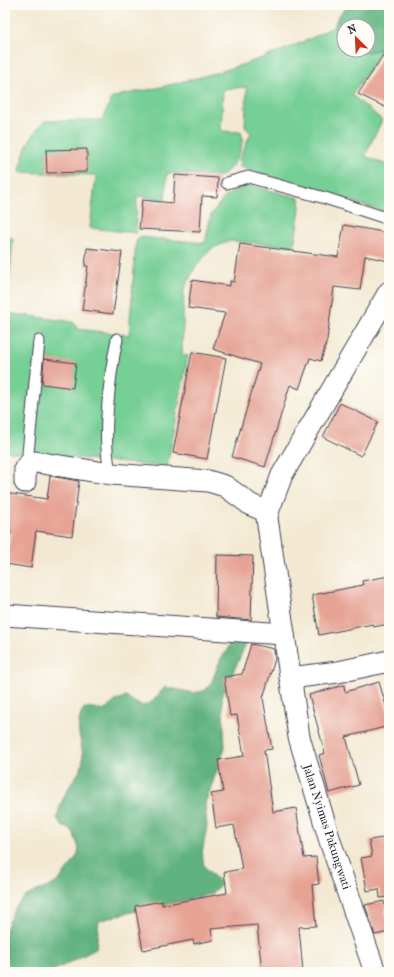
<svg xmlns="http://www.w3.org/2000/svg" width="394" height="977" font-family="'IM FELL French Canon',serif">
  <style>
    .green { fill: #76cf95; stroke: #4c7868 }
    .forest { fill: #60b27e; stroke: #416a5c; fill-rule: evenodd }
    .building { fill: #e6a394 }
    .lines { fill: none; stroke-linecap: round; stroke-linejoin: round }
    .service-casing { stroke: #414052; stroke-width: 13 }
    .minor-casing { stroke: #414052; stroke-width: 23 }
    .service { stroke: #fff; stroke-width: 11 }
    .minor { stroke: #fff; stroke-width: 21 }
    .labels { text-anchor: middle; stroke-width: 3; stroke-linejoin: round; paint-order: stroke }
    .street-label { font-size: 12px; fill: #22223b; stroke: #fdfcf7 }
  </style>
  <rect width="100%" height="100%" fill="#fdfcf7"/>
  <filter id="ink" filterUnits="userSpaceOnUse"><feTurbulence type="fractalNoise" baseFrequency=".025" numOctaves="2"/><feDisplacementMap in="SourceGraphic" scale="8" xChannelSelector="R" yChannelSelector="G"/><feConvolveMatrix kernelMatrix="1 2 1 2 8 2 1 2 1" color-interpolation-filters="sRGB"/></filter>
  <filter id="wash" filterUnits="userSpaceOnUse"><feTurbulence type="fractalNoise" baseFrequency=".012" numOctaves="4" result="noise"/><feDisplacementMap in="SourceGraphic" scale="16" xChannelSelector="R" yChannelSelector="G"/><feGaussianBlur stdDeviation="0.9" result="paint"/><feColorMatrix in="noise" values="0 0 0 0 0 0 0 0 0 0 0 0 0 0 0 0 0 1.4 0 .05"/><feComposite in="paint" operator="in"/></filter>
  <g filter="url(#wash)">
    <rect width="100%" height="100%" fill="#f3e9d2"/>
    <g class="green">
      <path d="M335,26L336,42L344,53L358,54L382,49L352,95L382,120L365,156L389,166V213L240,167L239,160L251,133L245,127L247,87L223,89L221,131L241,132C246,148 234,166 222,176L167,173L165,200L137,196L136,233L90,228L96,175L20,172C24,150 28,138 45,121L102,120L112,98C129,92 147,91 165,86C223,72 282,55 335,26Z"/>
      <path d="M245,184L299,198L300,209L294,246L229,241L211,249L196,266L184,289L182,354L188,356L167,467L5,451V237L13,238L7,313L73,322L78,329L129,335L136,242L140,237L205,243L211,215L224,198Z"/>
    </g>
    <g class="forest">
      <path d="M349,5H389V39L382,49L358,54L344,53C330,34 331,20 349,5ZM344,26H368V50H344Z"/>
      <path d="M230,638L248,640L222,696L225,747L205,805L207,826L202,853L204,866L221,884L211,894L119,915L99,921L96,949L51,972H5C5,944 1,926 20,902C28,892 41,891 52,885C59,882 62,876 67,870C82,852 81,851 72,830L62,826L57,818C59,806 66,791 73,781C76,776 81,771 82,765C86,743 71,732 84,708H94L103,711L117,700L126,696L134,702L143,706L152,702L165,687L193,693L203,691L210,686L221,658L227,651Z"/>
    </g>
    <g id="blocks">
      <g class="building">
        <path d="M389,46V109L358,94Z"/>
        <path d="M87,149V172L47,173L46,150Z"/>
        <path d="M175,175L218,178L217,197L202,196L200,232L139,229L142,200L173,203Z"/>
        <path d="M344,225L389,233V261L365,256L360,290L334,287L327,340L321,361L310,358L299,389L290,385L265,467L232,457L260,364L213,349L225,313L188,308L192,280L230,286V281L234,282L240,244L338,257Z"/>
        <path d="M87,248L122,252L113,314L82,310L88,266H85Z"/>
        <path d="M192,352L226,358L207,459L173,453Z"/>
        <path d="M44,359L76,363L73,388L42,384Z"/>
        <path d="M340,403L378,422L361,456L323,437Z"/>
        <path d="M50,476L79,481L72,536L36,531L31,568L6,564L11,532L5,531V493L47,499Z"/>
        <path d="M217,555L253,556L251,620L216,617Z"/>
        <path d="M389,576V624L373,627V624L319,635L312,595L363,585L362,581Z"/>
        <path d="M251,644L274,649L275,659L263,698L272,749L264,750L273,812L296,808L304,858L316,857L319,884L312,885L316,926L299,927L303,972H262L257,925L211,929L213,940L194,944L193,940L143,950L135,906L162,901V905L227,893L224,872L242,869L234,825L216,828L211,794L223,792L218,760L244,756L237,715L230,716L224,677L242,674Z"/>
        <path d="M379,682L389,716V726L346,737L359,785L329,793L319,755L325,753L309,695L344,685L345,692Z"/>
        <path d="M389,837V897L380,898L379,889L367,891L361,858L372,856L369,840Z"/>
        <path d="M384,901L389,932L375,935L365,905Z"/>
      </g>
    </g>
  </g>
  <g filter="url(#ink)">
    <use href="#blocks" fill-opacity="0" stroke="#414052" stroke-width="1"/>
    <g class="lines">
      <g class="service-casing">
        <g id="service">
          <path d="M227,183L248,177L325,198L389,219"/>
          <path d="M30,463L28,453L39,341"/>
          <path d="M111,474C101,441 110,373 117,339"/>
        </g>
      </g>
      <g class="minor-casing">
        <g id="minor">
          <path d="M25,482V468L30,463L36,462L111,474L208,481L225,486L251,505L268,512"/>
          <path d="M5,615L284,634"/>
          <path d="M290,678L338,672L389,661"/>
          <path d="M375,972L330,841L299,737L267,518L268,512L282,475L389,292"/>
        </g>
      </g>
      <use href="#service" class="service"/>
      <use href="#minor" class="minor"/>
    </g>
  </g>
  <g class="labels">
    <g class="street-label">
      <text transform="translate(327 827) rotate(72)" y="4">Jalan Nyimas Pakungwati</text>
    </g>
  </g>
  <rect width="394" height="977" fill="none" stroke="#fdfcf7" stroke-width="20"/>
  <g transform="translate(356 38) rotate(336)"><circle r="19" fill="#fdfcf7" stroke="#a5a5ac"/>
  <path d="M0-3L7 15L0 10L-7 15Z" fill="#c8321e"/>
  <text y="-6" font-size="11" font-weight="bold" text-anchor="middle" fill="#22223b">N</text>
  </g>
</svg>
